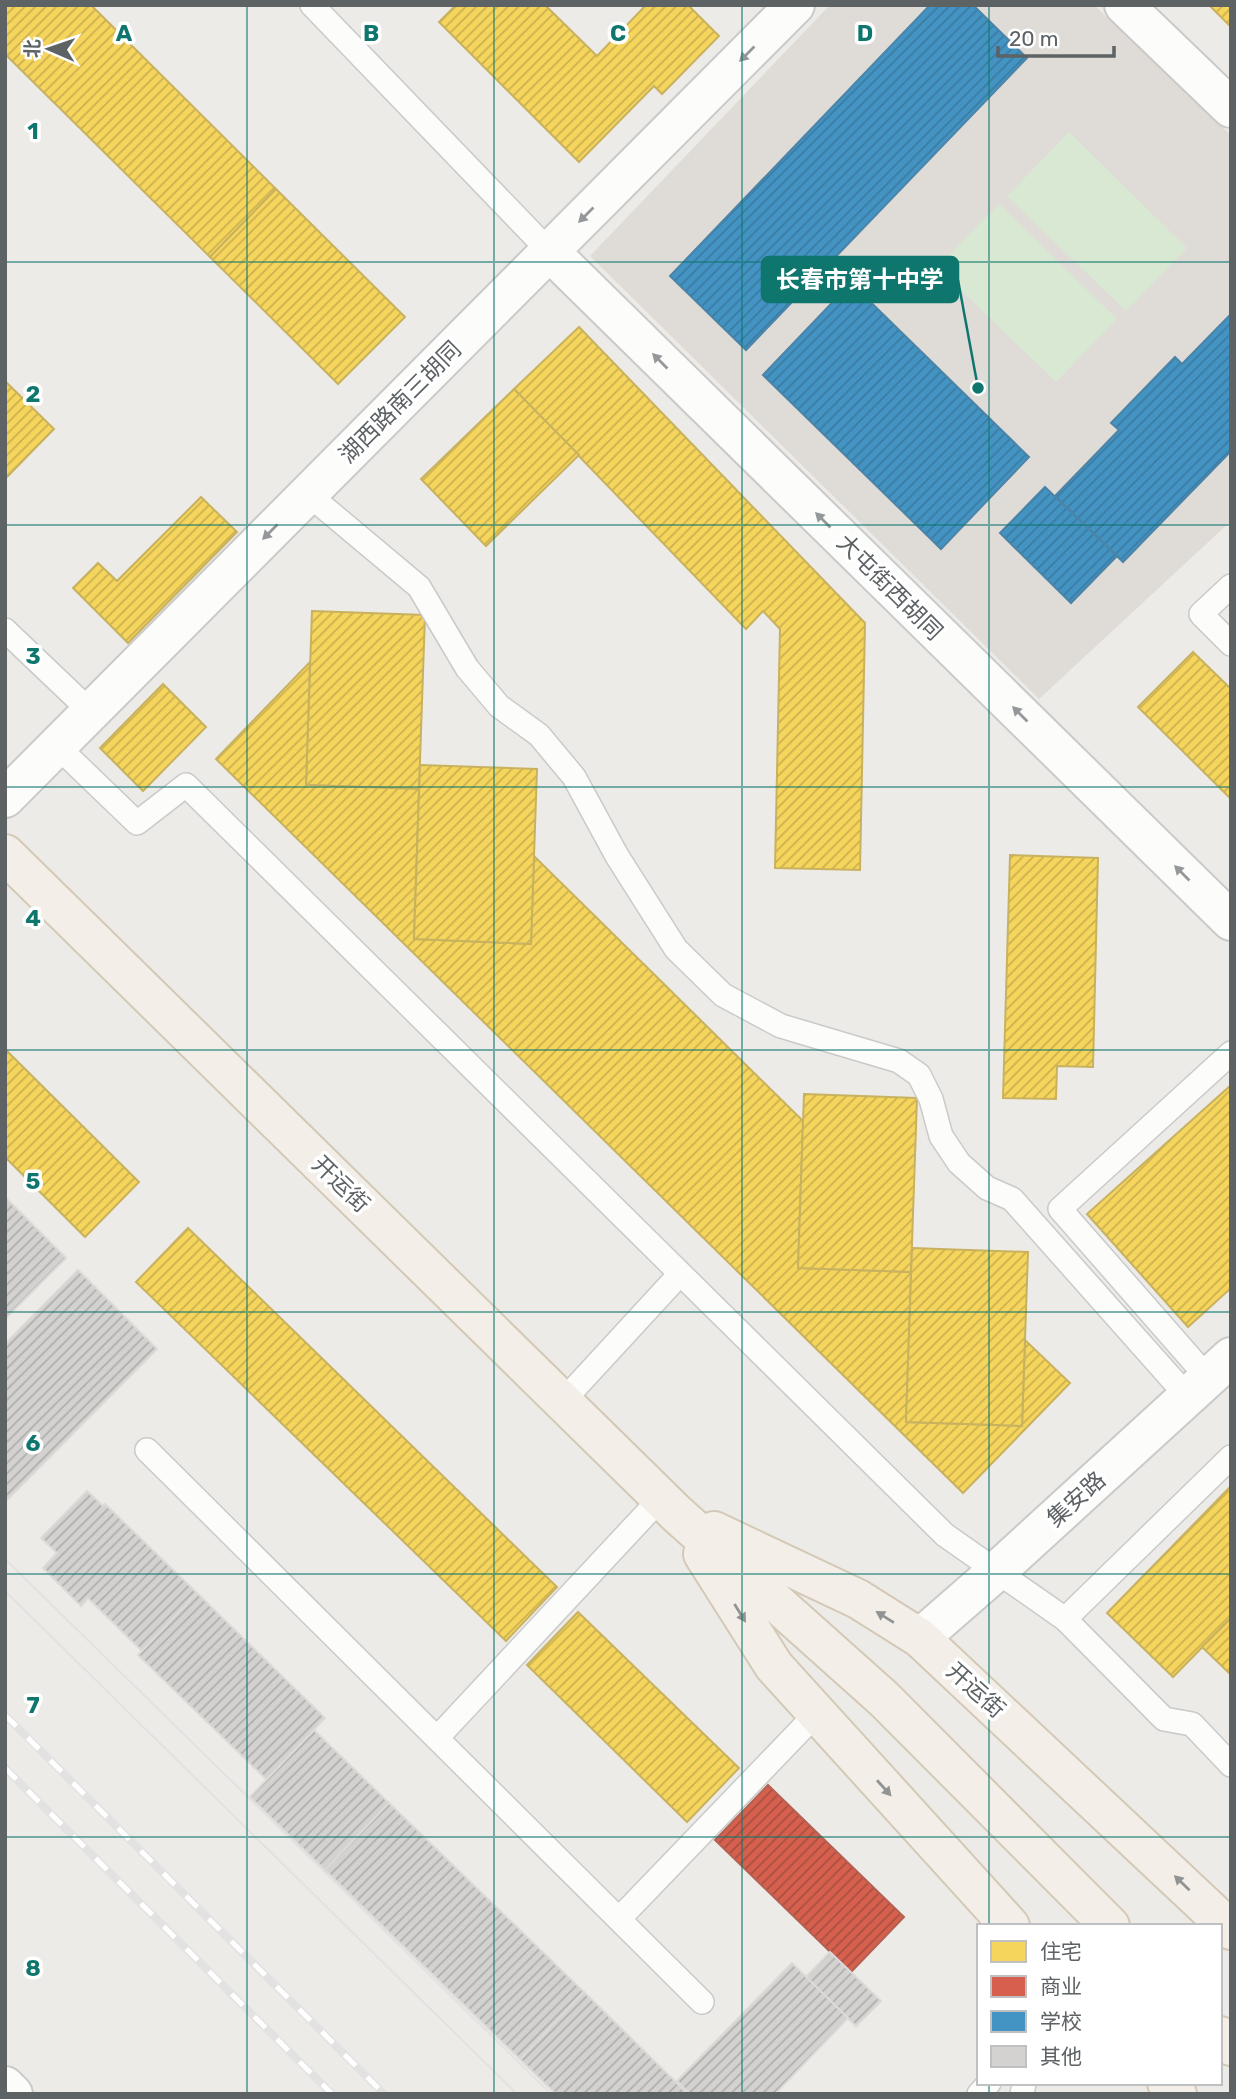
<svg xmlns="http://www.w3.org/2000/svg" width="1236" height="2099" font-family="Rubik,'Noto Sans SC',sans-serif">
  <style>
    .education { fill: #dfdbd7 }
    .grass { fill: #d8e8d3 }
    .homes { fill: url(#homes-hatch); stroke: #c8b25f; stroke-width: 2 }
    .shops { fill: url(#shops-hatch); stroke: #b26154; stroke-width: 2 }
    .schools { fill: url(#schools-hatch); stroke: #4b84a7; stroke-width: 2 }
    .building { fill: url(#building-hatch); stroke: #dcdad6; stroke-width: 2 }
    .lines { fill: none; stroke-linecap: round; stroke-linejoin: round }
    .service-casing { stroke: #c9cac9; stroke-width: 26 }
    .minor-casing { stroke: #c9cac9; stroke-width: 42 }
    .tertiary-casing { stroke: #c9cac9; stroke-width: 42 }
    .primary-casing { stroke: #d4c8b6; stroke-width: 42 }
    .service { stroke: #fcfcfb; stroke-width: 23 }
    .minor { stroke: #fcfcfb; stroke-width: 38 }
    .tertiary { stroke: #fcfcfb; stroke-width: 38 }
    .primary { stroke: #f3efe8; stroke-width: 38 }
    .tram { stroke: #e3e2e2; stroke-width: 2 }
    .rail-casing { stroke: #e3e2e2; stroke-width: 8 }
    .rail { stroke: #fff; stroke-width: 5; stroke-dasharray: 16; stroke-linecap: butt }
    .oneway { fill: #95989a }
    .oneway2 { fill: #929393 }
    .grid { fill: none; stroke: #0f766e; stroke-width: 2; stroke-opacity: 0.55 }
    .labels { text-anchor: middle; stroke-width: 7; stroke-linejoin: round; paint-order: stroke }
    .street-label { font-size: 23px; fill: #5d6265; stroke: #fff }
    .grid-label { font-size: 23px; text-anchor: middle; font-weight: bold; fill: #0f766e; stroke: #fff; stroke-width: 7; stroke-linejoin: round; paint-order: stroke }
    .leader { fill: none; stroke: #0f766e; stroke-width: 2.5 }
    .callout-dot { fill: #0f766e; stroke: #fff; stroke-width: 2.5 }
    .callout { fill: #0f766e; stroke: #0f766e; stroke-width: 2.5 }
    .callout-label { font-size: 24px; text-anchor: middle; font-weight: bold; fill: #fff }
  </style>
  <defs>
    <pattern id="homes-hatch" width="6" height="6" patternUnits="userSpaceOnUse" patternTransform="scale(1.75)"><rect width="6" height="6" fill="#f6d55c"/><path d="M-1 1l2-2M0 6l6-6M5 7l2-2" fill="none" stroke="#cab050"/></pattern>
    <pattern id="shops-hatch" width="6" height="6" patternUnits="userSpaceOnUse" patternTransform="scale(1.75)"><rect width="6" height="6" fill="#d6604d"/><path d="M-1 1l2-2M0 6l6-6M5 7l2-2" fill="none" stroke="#a84f41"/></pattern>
    <pattern id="schools-hatch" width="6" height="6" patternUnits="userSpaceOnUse" patternTransform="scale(1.75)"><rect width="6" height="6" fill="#4393c3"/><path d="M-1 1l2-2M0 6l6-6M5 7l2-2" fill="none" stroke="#3b7ba2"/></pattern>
    <pattern id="building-hatch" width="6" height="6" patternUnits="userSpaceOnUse" patternTransform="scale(1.75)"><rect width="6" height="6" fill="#d3d2d0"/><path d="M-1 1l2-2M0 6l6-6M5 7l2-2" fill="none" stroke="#aeaeac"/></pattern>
  </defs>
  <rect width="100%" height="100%" fill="#edebe7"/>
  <path class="education" d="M830,5H1094L1231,135V521L1039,699L590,256Z"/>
  <g class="grass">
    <path d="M1069,132L1187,248L1126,311L1007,196Z"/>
    <path d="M999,204L1117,319L1056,382L937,267Z"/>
  </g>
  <g class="homes">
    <path d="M5,5H91L276,189L210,257L5,54Z"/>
    <path d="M456,5H545L597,56L646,5H688L719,36L662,94L654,86L579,162L439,22Z"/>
    <path d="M1209,5H1231V27Z"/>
    <path d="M276,189L405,317L338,384L210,257Z"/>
    <path d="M579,327L865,623L860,870L775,868L780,629L763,611L746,629L514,389Z"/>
    <path d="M5,381L54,429L5,479Z"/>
    <path d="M514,389L579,455L486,546L421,479Z"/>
    <path d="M201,497L237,532L128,643L73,588L98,563L117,581Z"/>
    <path d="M312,611L425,615L419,789L306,785Z"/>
    <path d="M1193,652L1231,689V799L1138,707Z"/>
    <path d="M310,662L306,785L419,789L414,939L531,944L534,856L803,1121L798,1268L911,1272L906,1422L1022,1426L1025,1340L1070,1383L963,1493L216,759Z"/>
    <path d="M163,684L206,727L143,791L100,748Z"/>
    <path d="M420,765L537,769L531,944L414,939Z"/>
    <path d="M1010,855L1098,858L1093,1067L1057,1066L1056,1099L1003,1098Z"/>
    <path d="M5,1049L139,1182L85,1237L5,1157Z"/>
    <path d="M1231,1085V1288L1188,1327L1087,1214Z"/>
    <path d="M804,1094L917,1098L911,1272L798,1268Z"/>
    <path d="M188,1228L557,1587L506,1641L136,1282Z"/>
    <path d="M912,1248L1028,1252L1022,1426L906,1422Z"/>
    <path d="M1231,1486V1618L1173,1677L1107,1613Z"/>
    <path d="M578,1612L739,1768L687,1822L527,1665Z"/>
    <path d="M1231,1618V1675L1202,1647Z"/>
  </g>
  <path class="shops" d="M768,1785L904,1917L851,1972L715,1840Z"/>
  <g class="schools">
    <path d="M930,5H973L1027,58L746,350L670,276Z"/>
    <path d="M851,283L1029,457L941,549L763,375Z"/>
    <path d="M1231,314V451L1123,562L1055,496L1119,430L1111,423L1175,357L1182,364Z"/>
    <path d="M1045,487L1117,556L1071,603L1000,533Z"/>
  </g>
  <g class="building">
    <path d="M5,1197L66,1258L5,1319Z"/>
    <path d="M78,1270L157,1349L5,1502V1344Z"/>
    <path d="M87,1491L103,1506L105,1504L197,1593L142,1651L88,1598L81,1606L43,1568L57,1553L41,1538Z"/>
    <path d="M197,1593L325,1718L267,1780L138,1655Z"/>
    <path d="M314,1730L389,1803L325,1870L250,1797Z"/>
    <path d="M389,1803L584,1992L520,2059L325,1870Z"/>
    <path d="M830,1952L881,2001L856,2026L806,1977Z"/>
    <path d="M792,1963L848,2018L775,2094H690L677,2081Z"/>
    <path d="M584,1992L688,2094H556L520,2059Z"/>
  </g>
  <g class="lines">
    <g class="service-casing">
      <g id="service">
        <path d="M312,5L550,252"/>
        <path d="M308,494L419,587L467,668L499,706L539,735L574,777L617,856L676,949L723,995L781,1026L899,1061L919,1075L931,1099L941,1136L959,1163L987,1188L1012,1199L1188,1397"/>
        <path d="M1231,586L1201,614L1231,644"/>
        <path d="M5,630L91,712"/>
        <path d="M57,746L137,823L186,785L945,1535L1065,1619L1164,1719L1192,1724L1231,1765"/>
        <path d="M1208,1378L1060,1209L1231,1053"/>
        <path d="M563,1401L680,1274"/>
        <path d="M147,1450L702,2002"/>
        <path d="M1065,1619L1231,1457"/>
        <path d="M437,1738L661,1498"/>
        <path d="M619,1919L817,1713"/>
        <path d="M979,2094L989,2083"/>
        <path d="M1022,2094L1024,2083"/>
      </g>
    </g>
    <g class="minor-casing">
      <g id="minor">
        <path d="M550,252L1231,921"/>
        <path d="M5,798L795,5"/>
        <path d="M5,2086L13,2094"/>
      </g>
    </g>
    <g class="tertiary-casing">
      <g id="tertiary">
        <path d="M1124,5L1231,108"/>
        <path d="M920,1638L998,1570L1231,1357"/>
      </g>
    </g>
    <g class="primary-casing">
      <g id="primary">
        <path d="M5,854L677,1514L884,1699L1110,1926"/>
        <path d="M714,1531L858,1599L920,1638L1231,1930"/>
        <path d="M703,1554L774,1666L1010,1926"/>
        <path d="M1220,2036L1231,2046"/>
        <path d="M1167,2083L1177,2094"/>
      </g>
    </g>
    <use href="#service" class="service"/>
    <use href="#minor" class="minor"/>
    <use href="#tertiary" class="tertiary"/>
    <use href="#primary" class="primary"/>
    <g class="tram">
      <path d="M5,1559L551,2094"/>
      <path d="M5,1591L517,2094"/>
    </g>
    <g class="rail-casing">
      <g id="rail">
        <path d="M5,1715L384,2094"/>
        <path d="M5,1768L332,2094"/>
      </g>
    </g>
    <use href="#rail" class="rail"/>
  </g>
  <defs><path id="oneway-solid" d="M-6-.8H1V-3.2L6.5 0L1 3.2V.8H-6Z" transform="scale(1.75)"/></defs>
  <g class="oneway">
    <use href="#oneway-solid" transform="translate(747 54) rotate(135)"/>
    <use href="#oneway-solid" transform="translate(586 215) rotate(135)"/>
    <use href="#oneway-solid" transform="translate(660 361) rotate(-135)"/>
    <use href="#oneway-solid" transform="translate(823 520) rotate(-135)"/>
    <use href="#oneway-solid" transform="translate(270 532) rotate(135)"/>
    <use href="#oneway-solid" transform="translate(1020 714) rotate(-135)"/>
    <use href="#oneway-solid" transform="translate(1182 873) rotate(-135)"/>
  </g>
  <g class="oneway2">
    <use href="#oneway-solid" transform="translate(740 1613) rotate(58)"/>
    <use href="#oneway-solid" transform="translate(885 1617) rotate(-148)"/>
    <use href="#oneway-solid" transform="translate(884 1788) rotate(48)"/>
    <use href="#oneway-solid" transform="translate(1182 1883) rotate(-136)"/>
  </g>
  <path class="grid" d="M247,5V2094M494,5V2094M742,5V2094M989,5V1926M5,262H1231M5,525H1231M5,787H1231M5,1050H1231M5,1312H1231M5,1574H1231M5,1837H1231M989,2083V2094"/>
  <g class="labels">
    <g class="street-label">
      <text transform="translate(400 402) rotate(-45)" y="8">湖西路南三胡同</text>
      <text transform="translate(890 587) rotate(45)" y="8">大屯街西胡同</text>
      <text transform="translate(341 1184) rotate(44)" y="8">开运街</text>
      <text transform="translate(1076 1499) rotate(-42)" y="8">集安路</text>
      <text transform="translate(976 1690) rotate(42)" y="8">开运街</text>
    </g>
  </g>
  <g class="grid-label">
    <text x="124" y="41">A</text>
    <text x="371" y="41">B</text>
    <text x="618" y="41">C</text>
    <text x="865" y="41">D</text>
    <text x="33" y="139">1</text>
    <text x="33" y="402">2</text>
    <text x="33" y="664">3</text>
    <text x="33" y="926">4</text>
    <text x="33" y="1189">5</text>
    <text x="33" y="1451">6</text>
    <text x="33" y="1713">7</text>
    <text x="33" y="1976">8</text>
  </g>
  <path class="leader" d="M978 388L958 280"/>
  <circle class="callout-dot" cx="978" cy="388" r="7"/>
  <rect class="callout" x="762" y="257" width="196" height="45" rx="7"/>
  <g class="callout-label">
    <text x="860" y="288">长春市第十中学</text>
  </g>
  <rect width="1236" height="2099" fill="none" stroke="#5d6265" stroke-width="14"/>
  <rect x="977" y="1924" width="245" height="161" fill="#ffffff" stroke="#bec0c1" stroke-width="2"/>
  <rect x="991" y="1941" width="35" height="21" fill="#f6d55c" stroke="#bec0c1" stroke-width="2"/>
  <text x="1040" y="1959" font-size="21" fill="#5d6265">住宅</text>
  <rect x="991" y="1976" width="35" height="21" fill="#d6604d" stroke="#bec0c1" stroke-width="2"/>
  <text x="1040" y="1994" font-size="21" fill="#5d6265">商业</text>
  <rect x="991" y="2011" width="35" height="21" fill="#4393c3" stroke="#bec0c1" stroke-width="2"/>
  <text x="1040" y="2029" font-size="21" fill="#5d6265">学校</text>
  <rect x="991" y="2046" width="35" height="21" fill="#d3d2d0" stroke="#bec0c1" stroke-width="2"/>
  <text x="1040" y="2064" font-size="21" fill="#5d6265">其他</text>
  <g transform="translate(49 49) rotate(272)" stroke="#ffffff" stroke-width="5" paint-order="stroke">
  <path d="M0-5L12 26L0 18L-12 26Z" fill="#5d6265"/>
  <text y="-10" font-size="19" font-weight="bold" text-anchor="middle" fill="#5d6265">北</text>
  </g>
  <path d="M998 46v10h116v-10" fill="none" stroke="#5d6265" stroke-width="3.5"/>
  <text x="1009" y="46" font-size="21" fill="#5d6265" stroke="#ffffff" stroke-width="5" paint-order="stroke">20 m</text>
</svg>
